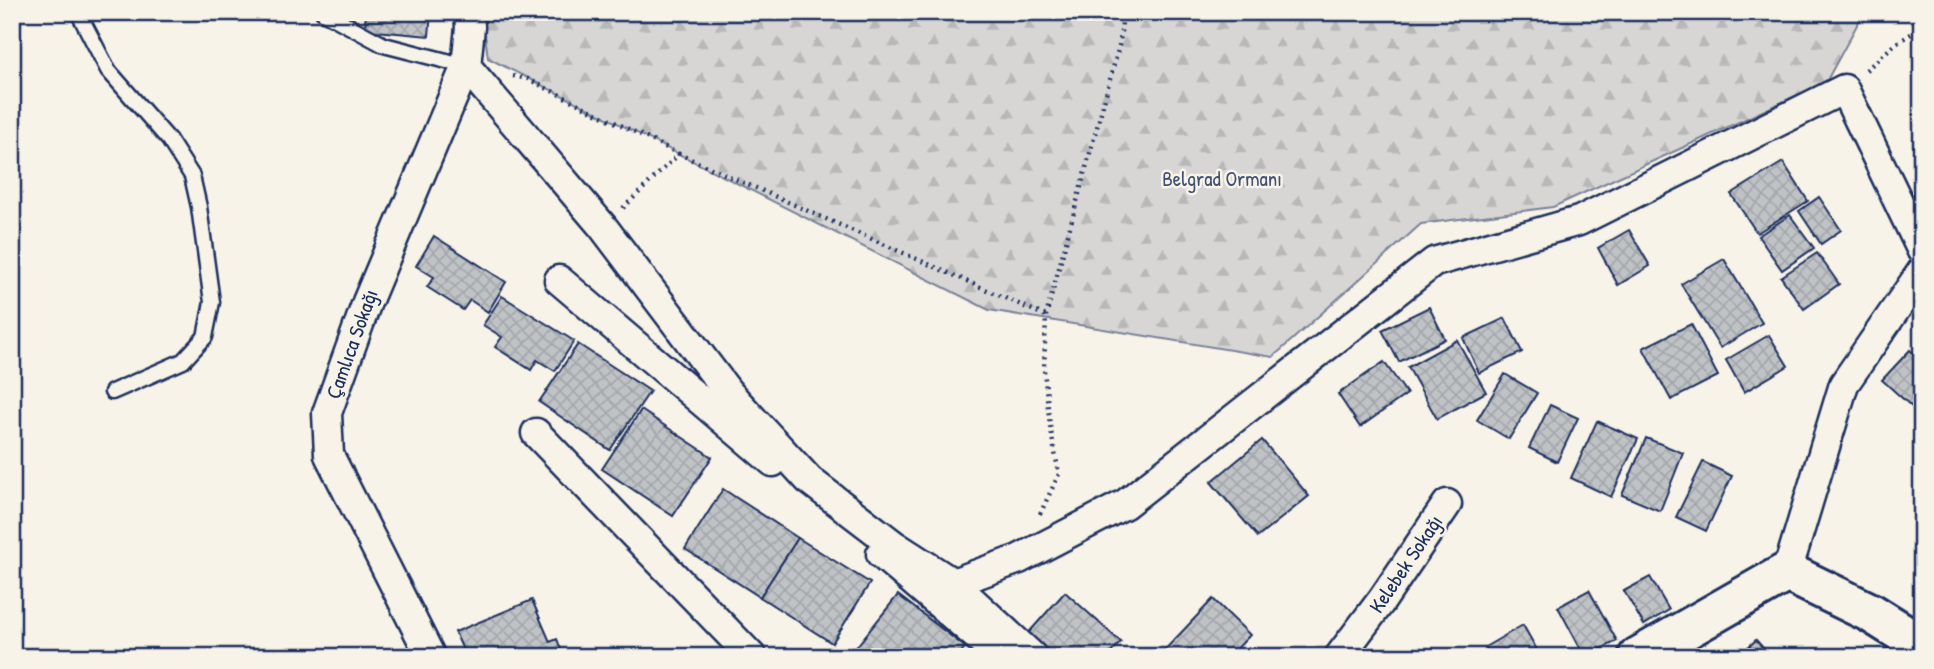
<svg xmlns="http://www.w3.org/2000/svg" width="1934" height="669" font-family="'Patrick Hand',sans-serif">
  <style>
    .forest { fill: url(#forest-firs); stroke: #798299; stroke-width: 2 }
    .building { fill: url(#building-cross-hatch); stroke: #1b2f5e; stroke-width: 2 }
    .lines { fill: none; stroke-linecap: round; stroke-linejoin: round }
    .lane-casing { stroke: #1b2f5e; stroke-width: 19 }
    .street-casing { stroke: #1b2f5e; stroke-width: 33 }
    .secondary-casing { stroke: #1b2f5e; stroke-width: 44 }
    .path { stroke: #1b2f5e; stroke-width: 4.5; stroke-dasharray: 2 5; stroke-linecap: butt }
    .lane { stroke: #f7f3e8; stroke-width: 14 }
    .street { stroke: #f7f3e8; stroke-width: 28 }
    .secondary { stroke: #f7f3e8; stroke-width: 38 }
    .labels { text-anchor: middle; stroke-width: 5; stroke-linejoin: round; paint-order: stroke }
    .park-label { font-size: 21px; fill: #415076; stroke: #f7f3e8 }
    .street-label { font-size: 21px; fill: #1b2f5e; stroke: #f7f3e8 }
  </style>
  <defs>
    <pattern id="forest-firs" width="22" height="20" patternUnits="userSpaceOnUse" patternTransform="scale(1.75)"><rect width="22" height="20" fill="#d7d6d4"/><path d="M5 1l3.5 6h-7zM16 11l3.5 6h-7z" fill="#b8b8b8"/></pattern>
    <pattern id="building-cross-hatch" width="8" height="8" patternUnits="userSpaceOnUse" patternTransform="scale(1.75)"><rect width="8" height="8" fill="#c0c3c5"/><path d="M0 0l8 8M0 8l8-8" fill="none" stroke="#a4a8ac"/></pattern>
  </defs>
  <rect width="100%" height="100%" fill="#f7f3e8"/>
  <filter id="ink" filterUnits="userSpaceOnUse"><feTurbulence type="fractalNoise" baseFrequency=".0143" numOctaves="2"/><feDisplacementMap in="SourceGraphic" scale="14" xChannelSelector="R" yChannelSelector="G"/><feConvolveMatrix kernelMatrix="1 2 1 2 8 2 1 2 1" color-interpolation-filters="sRGB"/></filter>
  <g filter="url(#ink)">
    <path class="forest" d="M482,12H1864L1826,82L1553,207L1421,224L1273,357L989,310L488,58Z"/>
    <g class="building">
      <path d="M366,12H431L429,36L365,30Z"/>
      <path d="M1783,162L1808,201L1757,233L1731,194Z"/>
      <path d="M1819,197L1841,230L1821,244L1799,211Z"/>
      <path d="M1790,215L1814,248L1782,270L1758,236Z"/>
      <path d="M1629,230L1650,266L1618,285L1598,248Z"/>
      <path d="M434,236L506,282L488,312L470,300L463,310L427,287L434,277L416,266Z"/>
      <path d="M1817,253L1839,284L1804,309L1781,277Z"/>
      <path d="M1724,259L1762,323L1720,348L1681,284Z"/>
      <path d="M502,296L574,341L555,371L537,360L531,370L495,347L502,337L483,325Z"/>
      <path d="M1429,307L1445,339L1399,362L1382,330Z"/>
      <path d="M1505,318L1522,352L1479,373L1463,338Z"/>
      <path d="M1691,324L1718,376L1671,400L1643,348Z"/>
      <path d="M1769,335L1788,366L1744,392L1726,360Z"/>
      <path d="M1457,340L1486,392L1437,419L1408,367Z"/>
      <path d="M578,344L650,391L610,450L539,402Z"/>
      <path d="M1910,350L1922,361V416L1882,380Z"/>
      <path d="M1384,362L1407,394L1360,427L1338,394Z"/>
      <path d="M1505,374L1537,393L1509,439L1477,420Z"/>
      <path d="M1550,405L1578,418L1557,462L1529,448Z"/>
      <path d="M641,410L712,457L673,516L602,469Z"/>
      <path d="M1597,421L1638,439L1611,497L1571,478Z"/>
      <path d="M1646,438L1683,453L1660,511L1622,495Z"/>
      <path d="M1262,440L1309,496L1258,537L1211,482Z"/>
      <path d="M1703,462L1732,476L1706,531L1676,517Z"/>
      <path d="M723,489L798,538L760,597L685,549Z"/>
      <path d="M798,538L870,583L832,643L760,597Z"/>
      <path d="M1650,577L1669,610L1644,625L1624,591Z"/>
      <path d="M1589,590L1617,641L1585,657L1558,607Z"/>
      <path d="M1065,592L1121,642L1107,657H1042L1023,639Z"/>
      <path d="M898,595L965,647L958,657H862L854,650Z"/>
      <path d="M1213,599L1250,635L1229,657H1158Z"/>
      <path d="M532,600L550,642L557,639L564,657H466L455,632Z"/>
      <path d="M1523,625L1541,657H1491L1485,647Z"/>
      <path d="M1756,640L1771,657H1737Z"/>
    </g>
    <g class="lines">
      <g class="lane-casing">
        <g id="lane">
          <path d="M78,12L108,70L169,140L192,176L199,207L212,302L205,337L183,361L112,392"/>
          <path d="M323,12L384,45L466,66"/>
        </g>
      </g>
      <g class="street-casing">
        <g id="street">
          <path d="M466,66L603,227L728,392L809,480L894,545L953,583L1033,657"/>
          <path d="M559,280L773,462"/>
          <path d="M536,433L752,657"/>
          <path d="M881,554L1001,657"/>
          <path d="M1787,572L1844,384L1922,271"/>
          <path d="M953,583L1019,559L1125,504L1434,262L1579,221L1844,89L1922,251"/>
          <path d="M431,657L329,455L327,413L367,302L466,66L470,27L469,12"/>
          <path d="M1339,657L1382,600L1447,504"/>
        </g>
      </g>
      <g class="secondary-casing">
        <path id="secondary" d="M1638,657L1787,572L1871,613L1922,645"/>
      </g>
      <g class="path">
        <path d="M1866,70L1894,45L1922,27"/>
        <path d="M513,76L528,79L679,154"/>
        <path d="M623,208L679,154L1046,316"/>
        <path d="M1040,514L1059,474L1050,426L1044,370L1046,316L1120,42L1123,12"/>
      </g>
      <use href="#lane" class="lane"/>
      <use href="#street" class="street"/>
      <use href="#secondary" class="secondary"/>
    </g>
  </g>
  <g class="labels">
    <g class="park-label">
      <text x="1222" y="186">Belgrad Ormanı</text>
    </g>
    <g class="street-label">
      <text transform="translate(352 344) rotate(-70)" y="7">Çamlıca Sokağı</text>
      <text transform="translate(1406 564) rotate(-56)" y="7">Kelebek Sokağı</text>
    </g>
  </g>
  <rect width="1934" height="669" fill="none" stroke="#f7f3e8" stroke-width="42"/>
  <rect x="21" y="21" width="1892" height="627" fill="none" stroke="#1b2f5e" stroke-width="2.5" filter="url(#ink)"/>
</svg>
